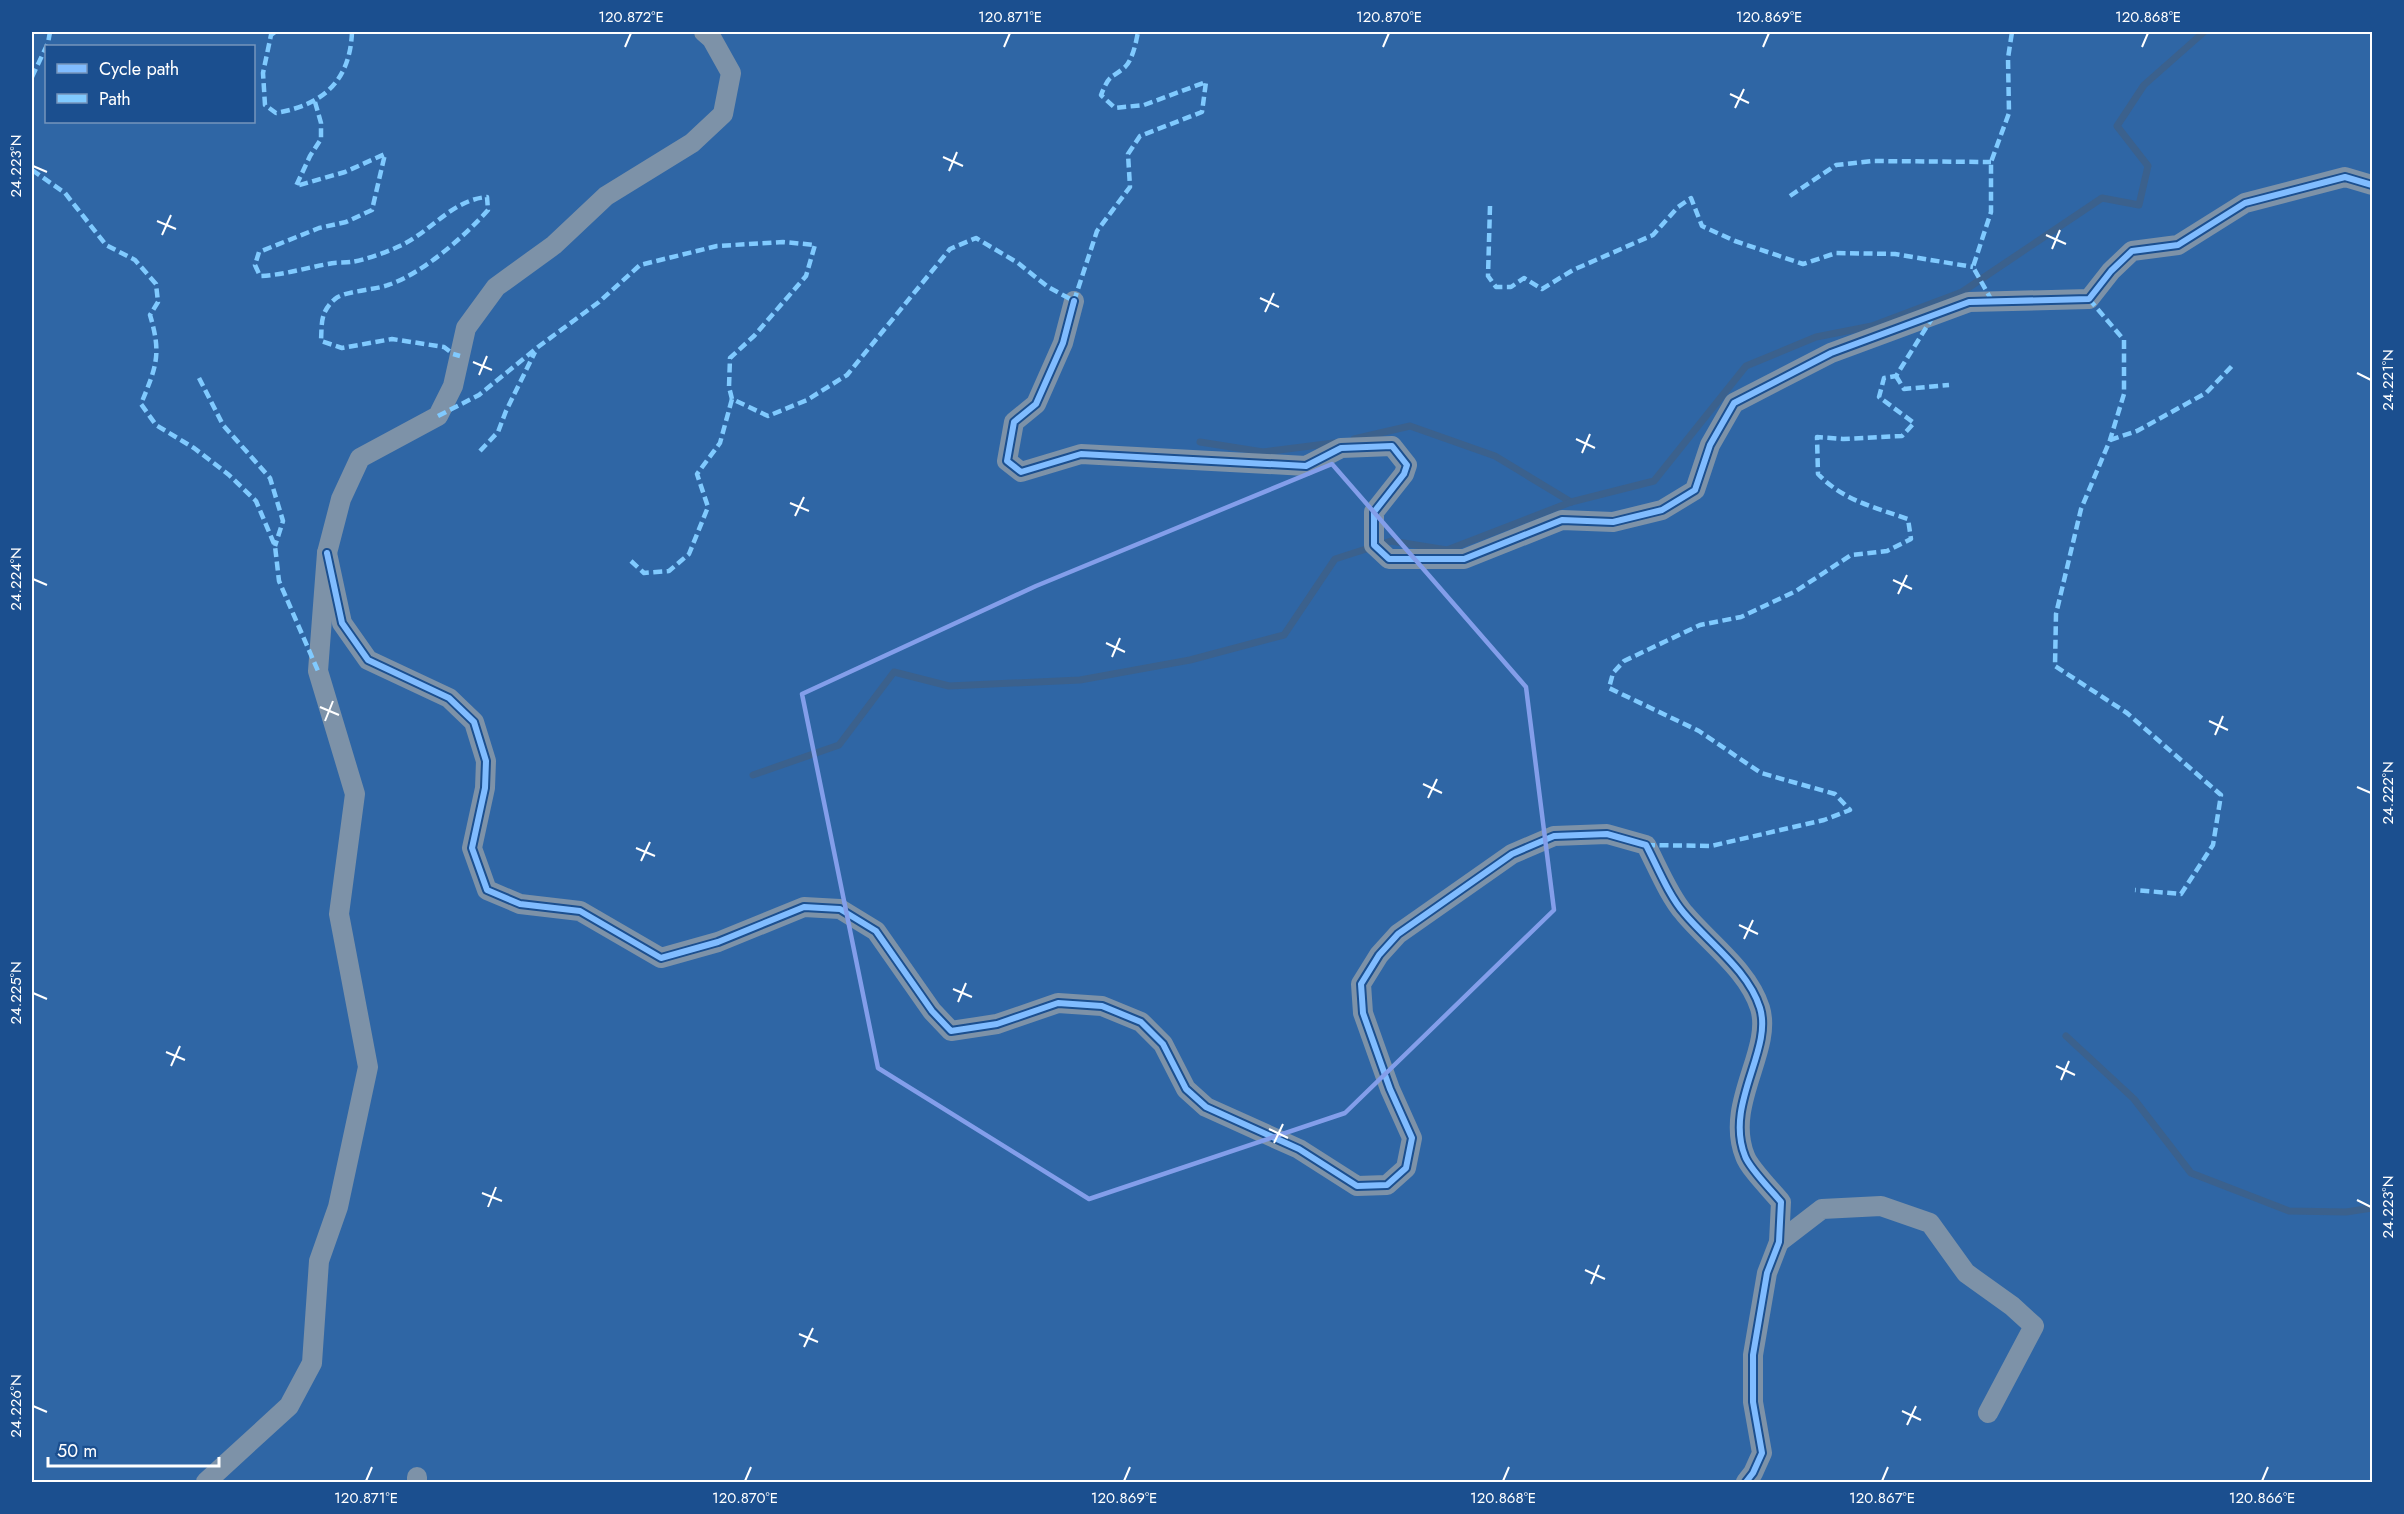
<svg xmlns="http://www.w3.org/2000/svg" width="2404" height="1514" font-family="Jost,sans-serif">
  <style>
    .green { fill: #2f66a5; fill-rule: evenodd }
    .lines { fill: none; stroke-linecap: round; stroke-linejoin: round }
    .stream { stroke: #3b618d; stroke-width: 7 }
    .minor { stroke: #7d92a8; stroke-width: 20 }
    .quiet { stroke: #80caff; stroke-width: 4.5; stroke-dasharray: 9 4.5; stroke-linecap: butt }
    .cycleway-casing { stroke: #1b4f8f; stroke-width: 10 }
    .cycleway { stroke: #80bcff; stroke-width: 6 }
    .marked { fill: none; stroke: #839eea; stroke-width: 4.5; stroke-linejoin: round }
    .ticks { fill: none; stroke: #fff; stroke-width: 2 }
    .neatline { fill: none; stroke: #fff; stroke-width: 2 }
    .ticks-label { font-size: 15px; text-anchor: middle; fill: #fff }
  </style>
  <rect width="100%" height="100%" fill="#365274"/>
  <path class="green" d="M32,32H2372V1482H32ZM46,46H254V122H46Z"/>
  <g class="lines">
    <g class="stream">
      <path d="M1354,439L1410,426L1495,456L1571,502"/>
      <path d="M1200,442L1263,452L1334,443"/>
      <path d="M753,775L839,745L894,672L949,686L1080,680L1190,660L1284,635L1335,559L1391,541L1447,550L1571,502L1654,481L1746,366L1816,337L1872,326L1962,292L2102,198L2139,205L2148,166L2117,126L2144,85L2204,32"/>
      <path d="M2066,1036L2134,1099L2191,1173L2289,1211L2346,1212L2372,1208"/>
    </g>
    <g class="minor">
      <path d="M1074,301L1063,343L1036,404L1014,422L1007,461L1021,472L1081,454L1306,466L1341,448L1392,446L1407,465L1404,474L1374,512V545L1389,559H1464L1562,520L1613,522L1662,510L1695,490L1710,445L1734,403L1831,353L1969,302L2089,299L2111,271L2132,251L2178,245L2245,203L2345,177L2372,185"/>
      <path d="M327,553L342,623L368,660L449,698L474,722L486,761L485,788L472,848L487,890L520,904L580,911L661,958L718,942L804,907L840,909L876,931L932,1011L951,1031L997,1024L1058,1003L1102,1006L1141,1022L1163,1044L1186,1089L1206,1107L1299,1149L1357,1186L1387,1185L1406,1168L1412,1138L1390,1089L1363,1013L1361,984L1379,955L1398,934L1512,854L1554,836L1607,834L1646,845C1657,866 1669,896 1684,913C1709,943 1748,970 1760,1008C1773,1050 1724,1104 1745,1156C1749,1168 1772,1191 1781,1202L1779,1242L1767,1273L1753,1355V1402L1762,1453L1753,1473L1746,1482"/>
      <path d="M1779,1242L1822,1209L1881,1206L1930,1223L1966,1273L2012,1306L2034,1326L1988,1413"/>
      <path d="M206,1482L289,1406L312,1363L319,1261L338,1207L368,1067L339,914L355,794L318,671L327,553L341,499L360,458L438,416L453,386L466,328L496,287L554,245L606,196L692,143L723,114L731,73L712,39L704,32"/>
      <path d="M417,1482V1477"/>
    </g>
    <g class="quiet">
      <path d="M275,32L271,35L263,73L265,105L276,113C322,105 350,82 352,32"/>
      <path d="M32,77L48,43L50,32"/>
      <path d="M315,102L321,123V139L310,156L296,186L345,172L385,154L372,210L346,222L319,228L259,252L255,265L260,276C284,275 305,268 328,264C336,262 344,263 351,262C366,260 390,251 404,244C433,229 453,200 487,197L488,210C465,236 422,274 388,285C375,290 344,291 335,299C320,312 322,323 321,341L342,348L392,339L444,347L453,354L460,356"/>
      <path d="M32,170L65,193L106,245L135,260L156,284L158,302L150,315C162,355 156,367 141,404L156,425L194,448L229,475L256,501L275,546L279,581L318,671"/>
      <path d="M1790,196L1836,165L1872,161L1991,162"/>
      <path d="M1490,206L1488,276L1496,287H1511L1524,278L1542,289L1573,270L1653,235L1678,207L1691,198L1702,226L1735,241L1803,264L1836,253L1895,254L1973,267"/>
      <path d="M2089,299L2124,340V394L2110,440L2081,509L2056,614L2055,666L2127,713L2221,795L2213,845L2181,894L2135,890"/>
      <path d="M1992,301L1973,267L1991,212V162L2009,113L2008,58L2012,32"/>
      <path d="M1896,376L1904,389L1949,385"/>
      <path d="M199,378L223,425L270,478L283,521L275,546"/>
      <path d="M438,416L479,395L538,347L599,302L640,265L717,246L783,242L815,245L806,276L754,336L730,358L729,387L732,399L768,416L807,400L847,375L950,249L976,238L1018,263L1048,287L1074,301L1097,231L1130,187L1128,154L1140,136L1202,112L1206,82L1144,105L1115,108L1101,95C1110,73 1110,80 1125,67C1133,59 1136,42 1138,32"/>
      <path d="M2110,440L2137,431L2206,393L2233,365"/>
      <path d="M480,451L498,432L506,411L535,352"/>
      <path d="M631,561L644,573L669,571L689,554L708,507L697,474L720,443L732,399"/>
      <path d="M1646,845L1711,846L1824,820L1850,810L1835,794L1761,773L1699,731L1609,688L1613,673L1624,661L1700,625L1741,617L1796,591L1851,555L1887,551L1911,539L1908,519C1874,507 1844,501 1818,474L1817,437L1843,439L1902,436L1914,423L1879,397L1884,378L1896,376L1934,315"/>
    </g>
    <g class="cycleway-casing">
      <g id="cycleway">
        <path d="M1074,301L1063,343L1036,404L1014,422L1007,461L1021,472L1081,454L1306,466L1341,448L1392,446L1407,465L1404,474L1374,512V545L1389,559H1464L1562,520L1613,522L1662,510L1695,490L1710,445L1734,403L1831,353L1969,302L2089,299L2111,271L2132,251L2178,245L2245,203L2345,177L2372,185"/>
        <path d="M327,553L342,623L368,660L449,698L474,722L486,761L485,788L472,848L487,890L520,904L580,911L661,958L718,942L804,907L840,909L876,931L932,1011L951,1031L997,1024L1058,1003L1102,1006L1141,1022L1163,1044L1186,1089L1206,1107L1299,1149L1357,1186L1387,1185L1406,1168L1412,1138L1390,1089L1363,1013L1361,984L1379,955L1398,934L1512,854L1554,836L1607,834L1646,845C1657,866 1669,896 1684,913C1709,943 1748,970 1760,1008C1773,1050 1724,1104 1745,1156C1749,1168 1772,1191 1781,1202L1779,1242L1767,1273L1753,1355V1402L1762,1453L1753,1473L1746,1482"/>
      </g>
    </g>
    <use href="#cycleway" class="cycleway"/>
  </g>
  <path class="marked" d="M1332,464L1526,687L1554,910L1345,1113L1089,1199L878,1068L802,694L1036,586Z"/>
  <path class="ticks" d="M625,47L631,33M1004,47L1010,33M1383,47L1389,33M1763,47L1769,33M2142,47L2148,33M1730,94L1749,103M1735,108L1744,89M943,157L963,166M33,166L47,172M949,171L957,152M157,221L176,229M162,235L171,215M2046,235L2066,244M2052,249L2060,230M1260,298L1279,307M1265,312L1274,293M473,362L492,370M2357,373L2371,380M479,375L487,356M1576,439L1595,448M1582,453L1590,434M790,503L809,511M795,516L804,497M33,579L47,585M1893,580L1912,589M1898,594L1907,575M1106,643L1125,652M1112,657L1120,638M320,707L339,715M325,721L333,701M2209,721L2228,730M2215,735L2223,716M1423,784L1442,793M2357,787L2371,793M1428,798L1437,779M636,848L655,856M641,861L650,842M1739,925L1758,934M1744,939L1753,920M953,989L972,997M33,993L47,999M958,1002L966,983M166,1052L185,1060M171,1066L180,1046M2056,1066L2075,1075M2061,1080L2069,1061M1269,1129L1288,1138M1274,1143L1283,1124M482,1193L502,1201M2357,1200L2371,1207M488,1207L496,1187M1585,1270L1605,1279M1591,1284L1599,1265M799,1334L818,1342M804,1347L813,1328M33,1406L47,1412M1902,1411L1921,1420M1907,1425L1916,1406M366,1481L372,1467M745,1481L751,1467M1124,1481L1130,1467M1503,1481L1509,1467M1882,1481L1888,1467M2262,1481L2268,1467"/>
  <rect width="2404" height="1514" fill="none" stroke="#1b4f8f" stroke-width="66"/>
  <rect x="45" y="45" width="210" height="78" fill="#1b4f8f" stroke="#7695bc" stroke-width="1.5"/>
  <rect x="57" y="64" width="30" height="9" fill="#80bcff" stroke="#7695bc" stroke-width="1.5"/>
  <text x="99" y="75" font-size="18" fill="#ffffff">Cycle path</text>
  <rect x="57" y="94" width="30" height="9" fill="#80caff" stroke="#7695bc" stroke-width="1.5"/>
  <text x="99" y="105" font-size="18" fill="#ffffff">Path</text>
  <path d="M48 1457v9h171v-9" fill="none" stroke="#ffffff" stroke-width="3"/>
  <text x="57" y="1457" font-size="18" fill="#ffffff" stroke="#1b4f8f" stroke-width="4.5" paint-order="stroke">50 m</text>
  <rect x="33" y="33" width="2338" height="1448" class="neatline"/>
  <g class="ticks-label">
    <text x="631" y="22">120.872°E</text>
    <text x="1010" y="22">120.871°E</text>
    <text x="1389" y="22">120.870°E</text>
    <text x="1769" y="22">120.869°E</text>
    <text x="2148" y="22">120.868°E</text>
    <text transform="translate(16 166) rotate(-90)" y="5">24.223°N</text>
    <text transform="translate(2388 380) rotate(-90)" y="5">24.221°N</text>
    <text transform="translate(16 579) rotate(-90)" y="5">24.224°N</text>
    <text transform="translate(2388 793) rotate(-90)" y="5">24.222°N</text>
    <text transform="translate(16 993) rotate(-90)" y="5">24.225°N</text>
    <text transform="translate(2388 1207) rotate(-90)" y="5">24.223°N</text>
    <text transform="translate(16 1406) rotate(-90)" y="5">24.226°N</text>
    <text x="366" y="1503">120.871°E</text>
    <text x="745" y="1503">120.870°E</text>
    <text x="1124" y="1503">120.869°E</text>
    <text x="1503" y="1503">120.868°E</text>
    <text x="1882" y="1503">120.867°E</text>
    <text x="2262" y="1503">120.866°E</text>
  </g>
</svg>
